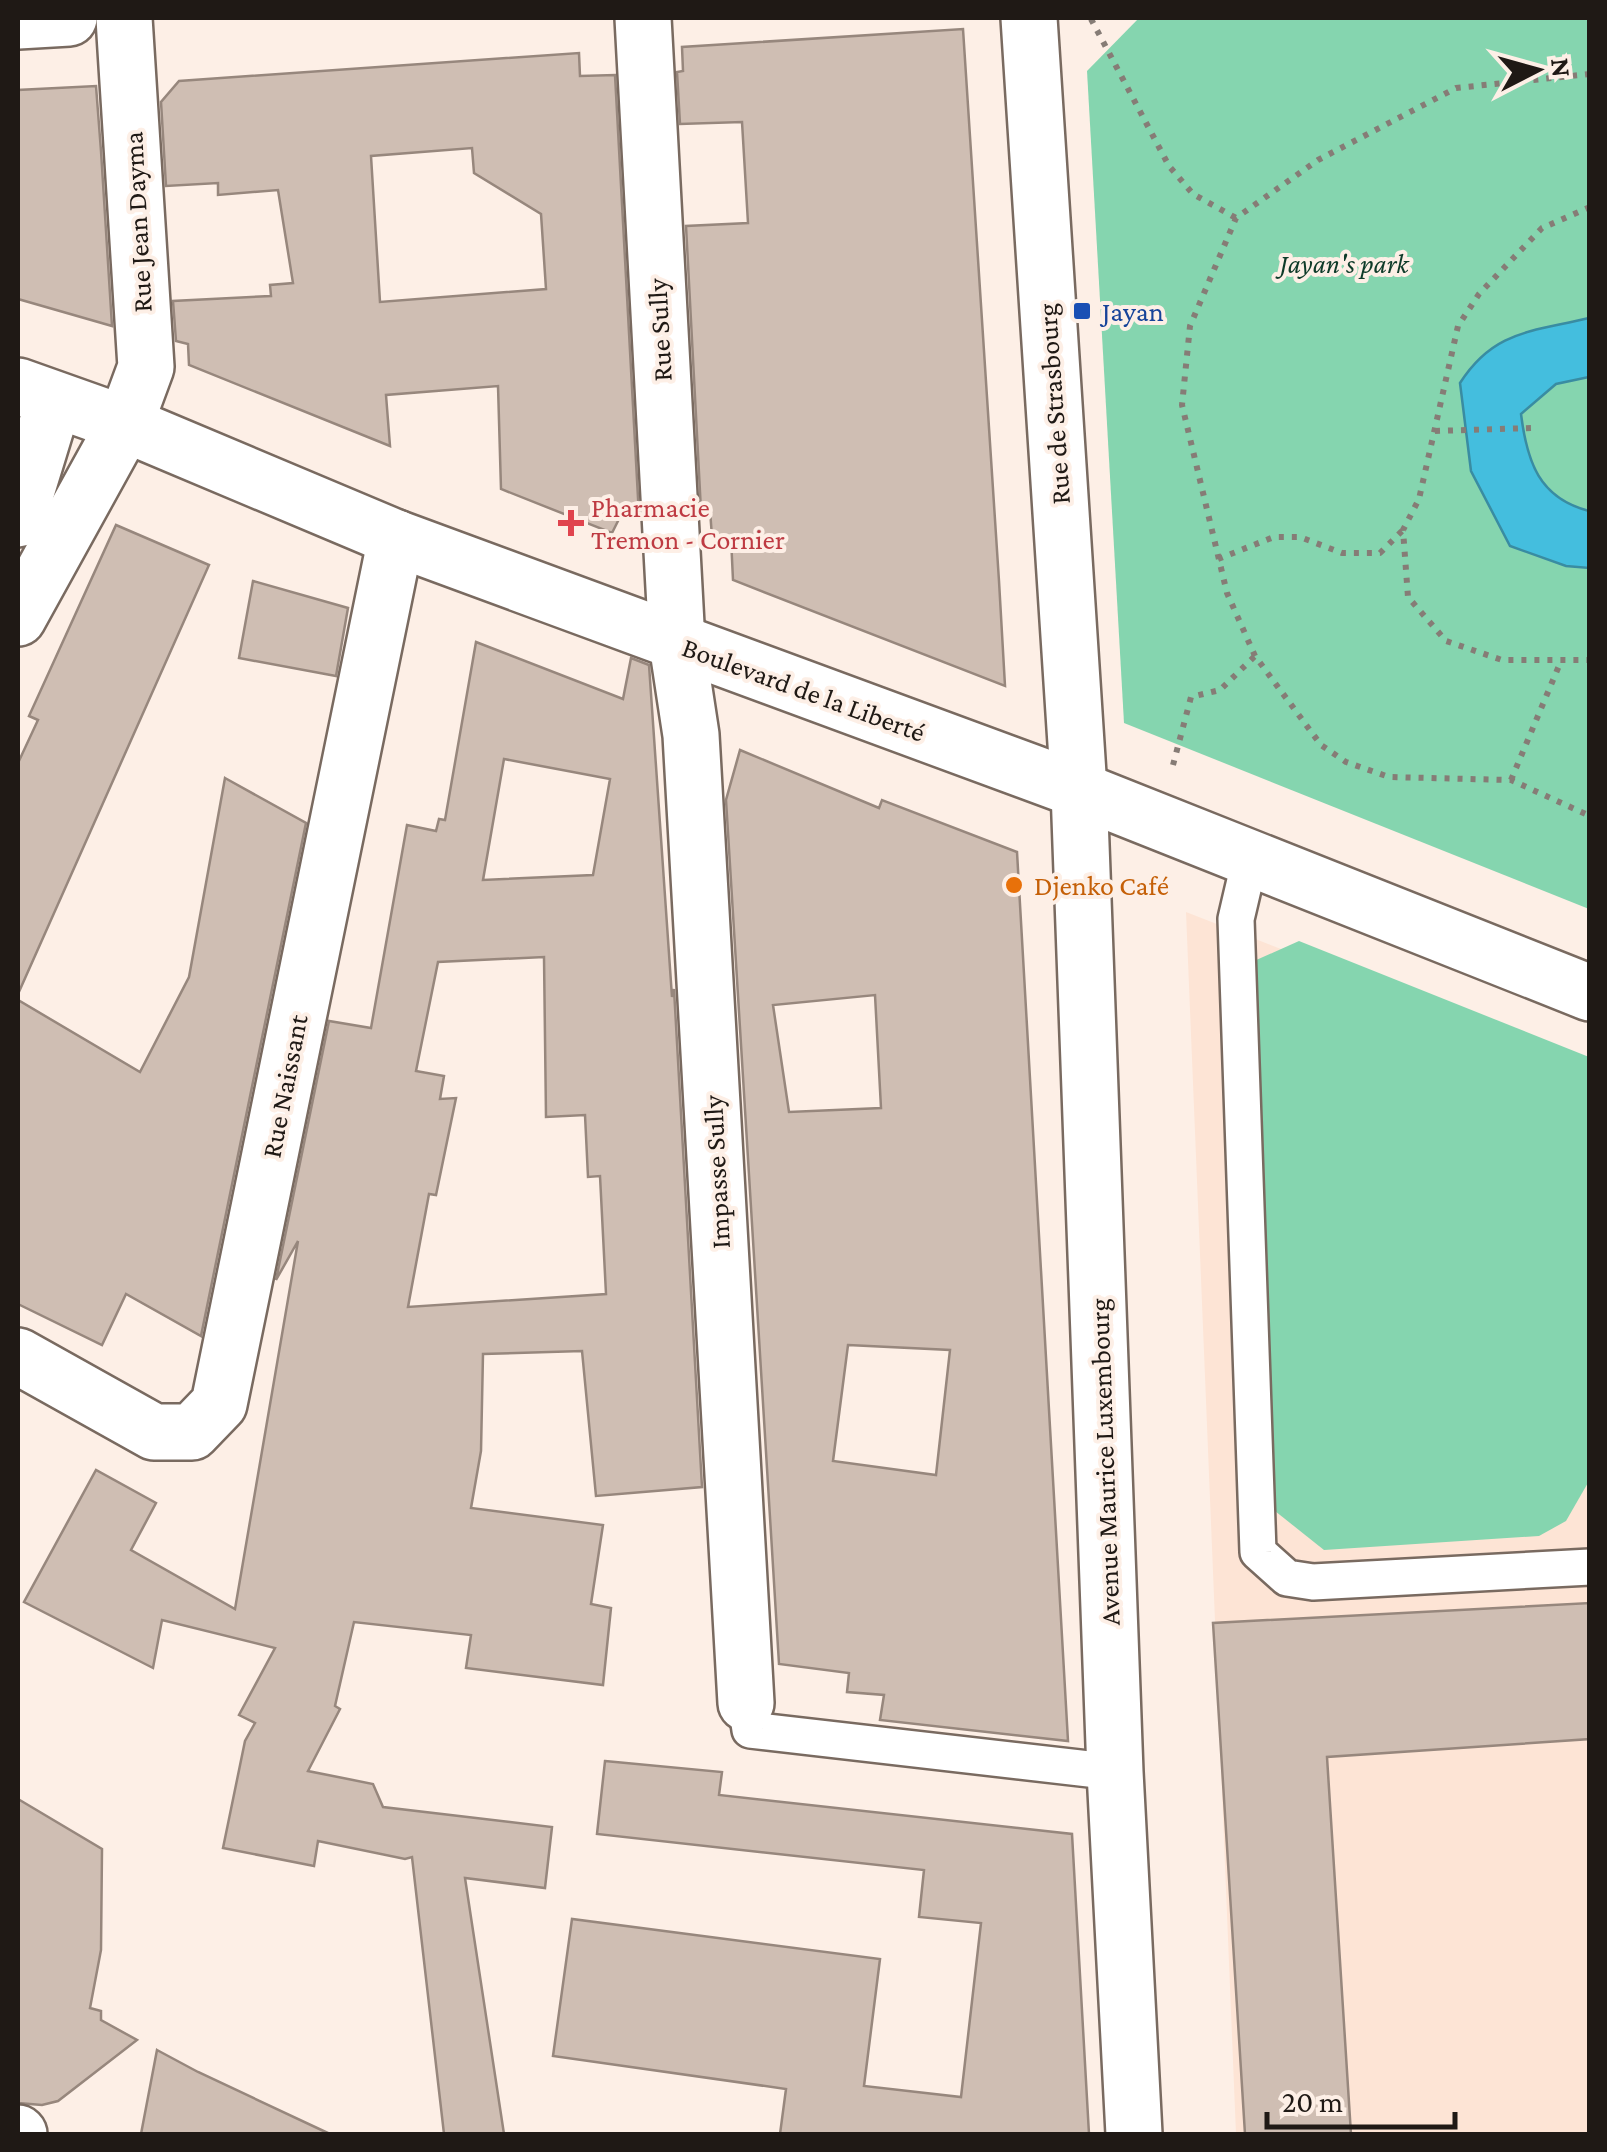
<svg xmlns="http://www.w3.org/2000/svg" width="1607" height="2152" font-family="'Crimson Pro',serif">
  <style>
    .built { fill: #fde4d5 }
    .green { fill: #85d5af }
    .water { fill: #44bede; stroke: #398ca2; stroke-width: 2.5 }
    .building { fill: #cfbeb3; stroke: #97877d; stroke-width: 2.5; fill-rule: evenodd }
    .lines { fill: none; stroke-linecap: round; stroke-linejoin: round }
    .service-casing { stroke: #796a60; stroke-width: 40 }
    .minor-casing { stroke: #796a60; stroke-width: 60 }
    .tertiary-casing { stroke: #796a60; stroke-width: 60 }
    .primary-casing { stroke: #796a60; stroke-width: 60 }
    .path { stroke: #867c76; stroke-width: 6; stroke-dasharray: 5 8; stroke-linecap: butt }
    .service { stroke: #fff; stroke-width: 35 }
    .minor { stroke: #fff; stroke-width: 55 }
    .tertiary { stroke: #fff; stroke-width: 55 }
    .primary { stroke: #fff; stroke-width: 55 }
    .transit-dot { fill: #1a4fb4; stroke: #fdefe6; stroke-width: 4 }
    .health-dot { fill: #e0444e; stroke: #fdefe6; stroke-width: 4 }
    .food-dot { fill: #e8710a; stroke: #fdefe6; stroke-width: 4 }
    .labels { text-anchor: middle; stroke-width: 8; stroke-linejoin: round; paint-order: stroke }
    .street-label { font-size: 28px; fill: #1f1915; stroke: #fdefe6 }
    .park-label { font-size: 28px; font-style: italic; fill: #0e3b29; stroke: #fdefe6 }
    .transit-label { font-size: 28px; fill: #164399; stroke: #fdefe6; text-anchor: start }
    .health-label { font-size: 28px; fill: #be3a42; stroke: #fdefe6; text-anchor: start }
    .food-label { font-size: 28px; fill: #c56008; stroke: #fdefe6; text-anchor: start }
  </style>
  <rect width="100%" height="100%" fill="#fdefe6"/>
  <path class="built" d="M1186,912L1589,1069V2134H1236Z"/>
  <g class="green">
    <path d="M1139,18H1589V909L1124,723L1087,71Z"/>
    <path d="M1299,941L1589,1057V1481L1566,1521L1539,1536L1324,1550L1275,1511L1254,961Z"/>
  </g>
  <path class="water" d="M1589,318V377L1556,384L1521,414C1527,462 1539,498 1589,511V568L1566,566L1510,546L1471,471L1460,383C1494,330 1532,332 1589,318Z"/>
  <g class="building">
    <path d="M963,29L999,581L1005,686L733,580L731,538L712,537L710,510L701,511L686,226L748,223L742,122L680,124L677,72L683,71L682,47Z"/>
    <path d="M579,53L580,76L615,75L639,516L620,517L612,533L501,489L498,386L386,395L390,446L189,365L188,344L176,341L173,301L271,296L270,285L293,283L278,190L218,195V183L166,186L161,102L179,81ZM472,148L474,173L541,214L546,289L380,302L371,156Z"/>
    <path d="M96,86L101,151L112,326L18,299V90Z"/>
    <path d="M116,525L209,565L18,994V763L38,720L29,716Z"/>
    <path d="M253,581L348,608L336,676L239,658Z"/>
    <path d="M476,642L623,699L631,658L649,665L672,997L674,989L702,1487L596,1496L582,1351L483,1354L481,1451L471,1508L603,1525L591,1604L611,1608L603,1685L466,1668L471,1635L354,1622L335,1706L340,1709L308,1771L373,1784L383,1807L552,1827L545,1888L465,1878L504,2134H444L412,1857L405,1859L318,1841L314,1866L223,1848L245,1741L255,1723L239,1715L275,1648L162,1620L153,1668L24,1602L96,1470L156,1503L131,1550L235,1609L298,1241L276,1280L329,1021L371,1028L407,825L436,831L439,819L445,820ZM504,759L610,779L593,875L483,880ZM544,957L546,1117L585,1115L588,1177L600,1176L606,1294L408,1307L429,1194L436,1195L456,1098L440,1099L444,1076L416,1071L438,962Z"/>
    <path d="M740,750L879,808L882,800L1017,852L1068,1741L880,1720L884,1695L847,1692L849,1673L779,1664L726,800ZM875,995L881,1108L789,1112L773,1005ZM848,1345L950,1350L936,1475L833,1461Z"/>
    <path d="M225,778L306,823L201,1336L126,1294L102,1345L18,1304V1000L140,1072L189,977Z"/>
    <path d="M1590,1603V1739L1327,1757L1351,2134H1245L1213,1623Z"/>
    <path d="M605,1761L722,1772L719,1795L1072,1834L1089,2134H780L786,2089L553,2056L572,1919L880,1959L864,2086L961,2097L981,1923L919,1917L924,1870L597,1834Z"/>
    <path d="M18,1799L102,1849L101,1950L90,2008L101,2011V2020L137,2040L58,2101L42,2105L18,2103Z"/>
    <path d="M157,2050L198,2072L330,2134H141Z"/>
  </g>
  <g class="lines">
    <g class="service-casing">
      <g id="service">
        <path d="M1250,859L1236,919L1258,1552L1287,1578L1313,1582L1590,1567"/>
        <path d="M746,1703L750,1730L1115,1772"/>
      </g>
    </g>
    <g class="minor-casing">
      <g id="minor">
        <path d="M124,18L146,367L125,424"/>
        <path d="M643,18L677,643L691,735L746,1703"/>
        <path d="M18,1356L154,1432H192L219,1404L396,538"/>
        <path d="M18,2133L19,2134"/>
      </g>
    </g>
    <g class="tertiary-casing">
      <g id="tertiary">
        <path d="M1029,18L1079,790L1115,1772L1134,2134"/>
        <path d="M18,21L69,18"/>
        <path d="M18,519L54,401"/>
        <path d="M18,618L125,424"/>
      </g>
    </g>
    <g class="primary-casing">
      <path id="primary" d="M18,386L125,424L396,538L1079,790L1590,993"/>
    </g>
    <g class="path">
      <path d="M1091,19L1169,166L1193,194L1236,218"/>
      <path d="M1590,74L1456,88L1318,160L1236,218L1190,326L1182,405L1227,593L1255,656L1321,745L1346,762L1389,777L1511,780L1590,816"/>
      <path d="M1590,207L1542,228L1479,294L1458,326L1419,499L1403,530L1408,597L1446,641L1502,660H1590"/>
      <path d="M1435,431L1531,428"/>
      <path d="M1218,559L1274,537H1300L1342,553H1380L1402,531"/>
      <path d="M1173,765L1191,697L1220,690L1255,656"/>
      <path d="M1511,780L1561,661"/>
    </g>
    <use href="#service" class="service"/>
    <use href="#minor" class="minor"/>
    <use href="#tertiary" class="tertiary"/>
    <use href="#primary" class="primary"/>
  </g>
  <rect class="transit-dot" x="1072" y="301" width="20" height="20" rx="5"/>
  <path class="health-dot" d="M566 508h10v10h10v10h-10v10h-10v-10h-10v-10h10z"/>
  <circle class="food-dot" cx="1014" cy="885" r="10"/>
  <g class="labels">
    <g class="street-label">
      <text transform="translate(137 222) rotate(-93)" y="10">Rue Jean Dayma</text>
      <text transform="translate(659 330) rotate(-93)" y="10">Rue Sully</text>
      <text transform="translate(1053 404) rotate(-94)" y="10">Rue de Strasbourg</text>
      <text transform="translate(804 689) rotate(20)" y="10">Boulevard de la Liberté</text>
      <text transform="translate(284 1086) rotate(-79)" y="10">Rue Naissant</text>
      <text transform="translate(716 1172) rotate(-93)" y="10">Impasse Sully</text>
      <text transform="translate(1104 1462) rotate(-92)" y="10">Avenue Maurice Luxembourg</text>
    </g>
    <g class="park-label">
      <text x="1344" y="273">Jayan's park</text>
    </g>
    <g class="transit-label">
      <text x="1102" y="321">Jayan</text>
    </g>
    <g class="health-label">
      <text x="591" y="517">Pharmacie<tspan x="591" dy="32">Tremon - Cornier</tspan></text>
    </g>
    <g class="food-label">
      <text x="1034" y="895">Djenko Café</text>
    </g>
  </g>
  <rect width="1607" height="2152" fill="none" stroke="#1f1915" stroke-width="40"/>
  <g transform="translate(1537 70) rotate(84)" stroke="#fdefe6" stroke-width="8" paint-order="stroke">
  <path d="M0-8L18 38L0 25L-18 38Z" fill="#1f1915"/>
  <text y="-15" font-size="28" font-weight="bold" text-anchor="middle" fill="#1f1915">N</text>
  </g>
  <path d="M1267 2112v15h188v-15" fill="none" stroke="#1f1915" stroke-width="5"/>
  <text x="1282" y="2112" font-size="30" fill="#1f1915" stroke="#fdefe6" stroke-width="8" paint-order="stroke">20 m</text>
</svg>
